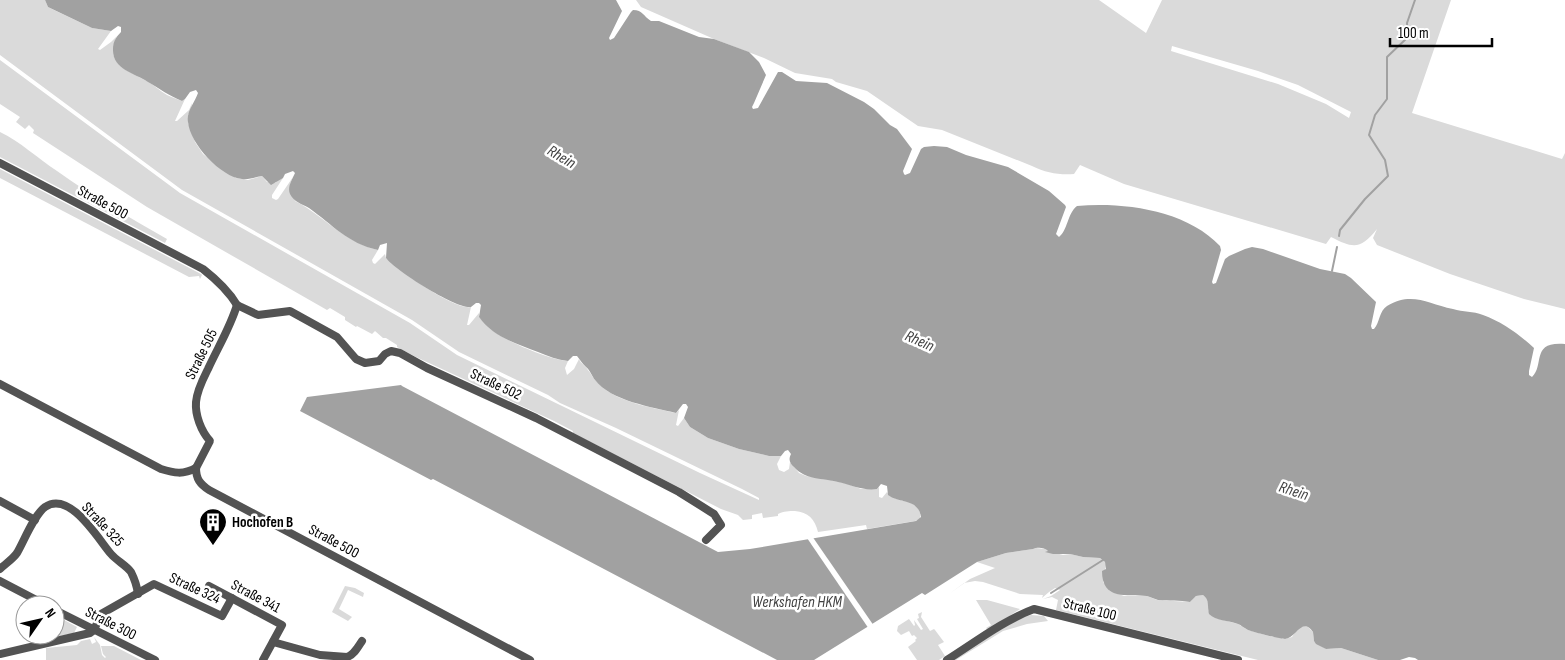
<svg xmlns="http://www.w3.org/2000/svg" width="1565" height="660" font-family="'Sofia Sans Condensed',sans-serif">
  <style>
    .green { fill: #dadada; fill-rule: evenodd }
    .water { fill: #a1a1a1 }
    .pier { fill: #fff }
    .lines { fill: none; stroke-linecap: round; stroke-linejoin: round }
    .stream { stroke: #a1a1a1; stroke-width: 2 }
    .street { stroke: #535353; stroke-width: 8 }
    .labels { text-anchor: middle; stroke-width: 5; stroke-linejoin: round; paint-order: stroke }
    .street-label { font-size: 15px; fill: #000; stroke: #fff }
    .poi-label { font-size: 15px; font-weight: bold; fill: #000; stroke: #fff; text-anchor: start }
    .water-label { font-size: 16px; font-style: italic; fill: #424242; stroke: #fff }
  </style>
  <rect width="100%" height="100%" fill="#fff"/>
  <g class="green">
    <path d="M0,0H45L48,7L56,11L92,28L111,31L98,49L100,50L111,42L117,36C103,64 129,71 147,81C154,85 160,91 167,95C171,97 177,99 182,101L185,99L175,121H177L189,110L192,103L191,111L188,115V123L195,142L203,154L214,163L236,178L248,180L262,176L267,182L275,183L278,180L283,178L272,195V198L276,200L278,199L293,177L290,184L295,201C326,217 342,241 378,250L372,260L373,263L375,264L385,254L386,258C401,270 452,310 471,307L467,325H469L479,313V317C484,322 489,329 496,333C510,343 551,360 568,361L565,368L567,375L574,369L579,359C581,364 585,365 588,370C591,373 592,377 595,380C613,402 650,407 676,413L679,410L676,425L678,426L684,418L690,427L708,438L739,449L769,456H781L777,464L779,470L784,472L789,469L790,462L799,473L806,476L831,480L848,484L861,489H877L879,487V497L882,498L887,492C895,505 923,497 920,519L915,521L867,529L866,525L818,532C815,519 808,512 795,511C789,511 784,511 778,514V516L763,518L762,513L752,515V519L743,520L738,515L721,509L573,433V431L554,421L416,357L397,347V345L386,338H383L375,331L372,334L357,326L356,327L345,320V317L330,308L327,310L147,207L33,133L34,130L29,125L25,129L16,122L20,117L0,104V60L180,193L410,323L457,355L700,473L759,500V498L742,489L616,428L560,403L548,395L459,352L412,320L182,190L0,55Z"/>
    <path d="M636,0H1099L1146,33L1162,0H1451L1412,113L1562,159L1565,153V309L1524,299L1450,274L1377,245L1373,238L1377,229C1361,249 1354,249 1331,237L1326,244L1124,184L1080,165L1074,174C1059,175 1046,173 1032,166L942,130L918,126L867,91L836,82L832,79L795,73L764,58L714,39L641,7ZM1172,46L1258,71L1298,85L1351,112L1349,118L1326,104L1278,84L1171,51Z"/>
    <path d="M0,132C21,142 37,158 57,171C92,196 130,218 167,239L165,243L0,157Z"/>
    <path d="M0,169L201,274L202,275L200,279L199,276L189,277L0,178Z"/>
    <path d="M1036,548L1045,549L1048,551L1063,555L1070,554L1083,557L1100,558L1105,562L1106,565L1103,582L1110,591L1124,596H1147L1157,600L1190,602L1196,596L1203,595C1208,598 1209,605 1208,611L1216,618L1238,624L1248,630L1269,636L1285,639L1292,637L1298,628L1305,626L1308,627L1313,632L1314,641L1326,649L1341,648L1378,660H1258L1056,610L1058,600L1052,597L1043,599L1051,596L1060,590L1055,588L1049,592L1042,598L1043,595L1020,594L983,582L975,581L964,583L949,594L970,579L995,568L977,562L1006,553L1033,549Z"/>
    <path d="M345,586L355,588L364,593L363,597L348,590L339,609L352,617L348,621L332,612Z"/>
    <path d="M976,600H987L1020,609L988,630L986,628L991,625Z"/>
    <path d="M922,612L921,617L930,631L934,629L935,630L944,642L938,645L945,656L939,660H917L908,647L916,641L915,640L917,638L914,635L912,636L909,631L901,635L897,631L898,626L909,619L914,626L915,625L914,620L921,630L923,629L917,619L919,618L918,614Z"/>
    <path d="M55,615L77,627L74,633L51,638L50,635H55Z"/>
    <path d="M1031,615L1044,616L1048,621L1027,624L1003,631L956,660H952L1018,619Z"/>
    <path d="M94,637L100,645L102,655L105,658L106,657L103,654L101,646H114L141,660H46V648L77,645L81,641L90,639L92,644L96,642Z"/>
  </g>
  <path class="water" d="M45,0H616L622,11L609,38L610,40L614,38L631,12L633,10C643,10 643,16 651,21H659L699,37L714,39L749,52L759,62L766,75L754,103L752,107L753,109L758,108L778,72H782L796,81L827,83L864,102L874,109L890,125L897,129L912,149L903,171L904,174L905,175L910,173L921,149L924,147L934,146L947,147L966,155L1008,167L1049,191L1065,205L1066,207L1056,234L1059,237C1068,230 1067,214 1077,206C1124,202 1186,210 1220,246L1221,250L1212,282L1213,284L1216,283L1225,259L1229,256L1245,249L1252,247L1263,249L1320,269L1345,274L1351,278L1376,302L1371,326L1372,329H1374C1380,322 1379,311 1387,306C1412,291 1428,304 1453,309C1463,312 1473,311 1483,315C1502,322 1519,334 1534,348L1529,371V375L1532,377C1545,365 1530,341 1565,344V660H1418L1415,658L1409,657L1400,660H1378L1341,648L1326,649L1316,644L1314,641L1313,632C1302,616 1296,638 1285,639C1280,639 1253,632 1248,630C1244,628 1241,625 1238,624C1228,620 1216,621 1209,614C1207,607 1210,600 1203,595L1196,596L1190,602C1180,600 1169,601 1158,600C1154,599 1151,597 1147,596C1127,594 1102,601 1102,571L1106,569L1105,562L1100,558L1083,557L1070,554H1053L1045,552L1048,551C1044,547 1037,547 1033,549L1006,553L977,562L925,595L922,593L814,660H777L433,479L431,480L300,411L307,397L401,385L402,386L718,552L750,549L916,521L921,517C918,498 900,504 888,495L887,486L881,484L877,489C863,491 852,485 838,482C823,478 805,480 794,467C790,463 788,460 791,454L788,450L785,451L781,456H769L739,449L708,438L690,427L684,418L688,407L686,404H683L676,413C652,407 611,401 595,380C592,376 590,370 586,367C582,363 580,360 577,356H573L568,361C558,360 548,356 538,352C517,344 493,337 479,317L481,305L479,303H476L471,307C456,309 396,271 386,258L387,243L380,245L378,250C347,243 333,225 309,208C302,204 294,202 290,194C287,187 292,180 295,173L293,171L285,174L283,178L271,185L262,176C255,177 249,180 242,179C221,177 190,144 188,122C186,112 195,102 198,93L196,90L190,92L185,99L182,101C168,95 160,89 148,82C134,73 112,69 113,49C113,42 116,37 121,32V27L118,26L111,31L92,28L48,7Z"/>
  <path class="pier" d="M812,536L874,626L869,629L807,538Z"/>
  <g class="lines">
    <g class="stream">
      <path d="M1339,236L1340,230L1365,199L1388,176L1385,160L1369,135L1375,115L1387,99V57L1408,37L1407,23L1415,0"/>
      <path d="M1332,271L1337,247"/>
      <path d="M1051,593L1103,560"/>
    </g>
    <g class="street">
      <path d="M0,163L203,269C217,280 228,290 237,305"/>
      <path d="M237,305L258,315L290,311L337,337L356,359L365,363L379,361L385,354L391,351L400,353L427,368L536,418L679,492L714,514L721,525L706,540"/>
      <path d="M0,384L161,469C174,473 183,475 196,468"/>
      <path d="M196,468C196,479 200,484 209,490L530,660"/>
      <path d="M196,468L210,441C201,431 195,415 196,402C197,390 203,379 208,369C218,347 230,328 237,305"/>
      <path d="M0,501L35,520"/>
      <path d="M0,569C5,564 13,559 17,553C24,541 34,515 45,507C70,490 98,539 111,554C117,561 126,565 131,572C135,580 137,586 138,594"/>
      <path d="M0,581L46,605"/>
      <path d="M209,586L282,625L263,660"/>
      <path d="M55,610L155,660"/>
      <path d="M273,642L320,655L347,657C354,655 358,647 362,641"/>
      <path d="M0,654L90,633L94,630L101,614L154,584L222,616L232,598"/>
      <path d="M947,660C974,643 1004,620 1034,609L1238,660"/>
    </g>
  </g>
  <defs>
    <g id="building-pin" transform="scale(1.4375)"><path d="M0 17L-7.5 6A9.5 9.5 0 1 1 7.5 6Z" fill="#000" stroke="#fff"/><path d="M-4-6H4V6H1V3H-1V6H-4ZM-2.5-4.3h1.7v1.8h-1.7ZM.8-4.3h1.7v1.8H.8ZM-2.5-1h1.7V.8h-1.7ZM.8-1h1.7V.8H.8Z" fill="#fff"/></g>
  </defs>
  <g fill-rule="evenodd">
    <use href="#building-pin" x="213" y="522"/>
  </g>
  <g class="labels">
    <g class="street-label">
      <text transform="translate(103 202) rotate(28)" y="5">Straße 500</text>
      <text transform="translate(201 354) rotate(-64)" y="5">Straße 505</text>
      <text transform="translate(496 384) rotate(25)" y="5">Straße 502</text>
      <text transform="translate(103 524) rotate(47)" y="5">Straße 325</text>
      <text transform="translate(334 541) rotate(28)" y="5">Straße 500</text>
      <text transform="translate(195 588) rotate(25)" y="5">Straße 324</text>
      <text transform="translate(256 596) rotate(28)" y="5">Straße 341</text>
      <text transform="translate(1090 609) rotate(14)" y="5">Straße 100</text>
      <text transform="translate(111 623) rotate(27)" y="5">Straße 300</text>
    </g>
    <g class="poi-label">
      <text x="232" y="527">Hochofen B</text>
    </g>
    <g class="water-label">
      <text transform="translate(562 156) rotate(31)" y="6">Rhein</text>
      <text transform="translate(920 340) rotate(24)" y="6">Rhein</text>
      <text transform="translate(1294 490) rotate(18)" y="6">Rhein</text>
      <text x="797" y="607">Werkshafen HKM</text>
    </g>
  </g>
  <g transform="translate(40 620) rotate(56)"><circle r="24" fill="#ffffff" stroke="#999999"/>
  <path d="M0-4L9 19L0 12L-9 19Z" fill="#000000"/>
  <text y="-8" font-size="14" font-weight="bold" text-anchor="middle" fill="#000000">N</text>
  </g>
  <path d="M1390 38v8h102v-8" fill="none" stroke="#000000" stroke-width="2.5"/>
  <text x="1398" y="38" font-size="15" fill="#000000" stroke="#ffffff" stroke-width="4" paint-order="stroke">100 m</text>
</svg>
